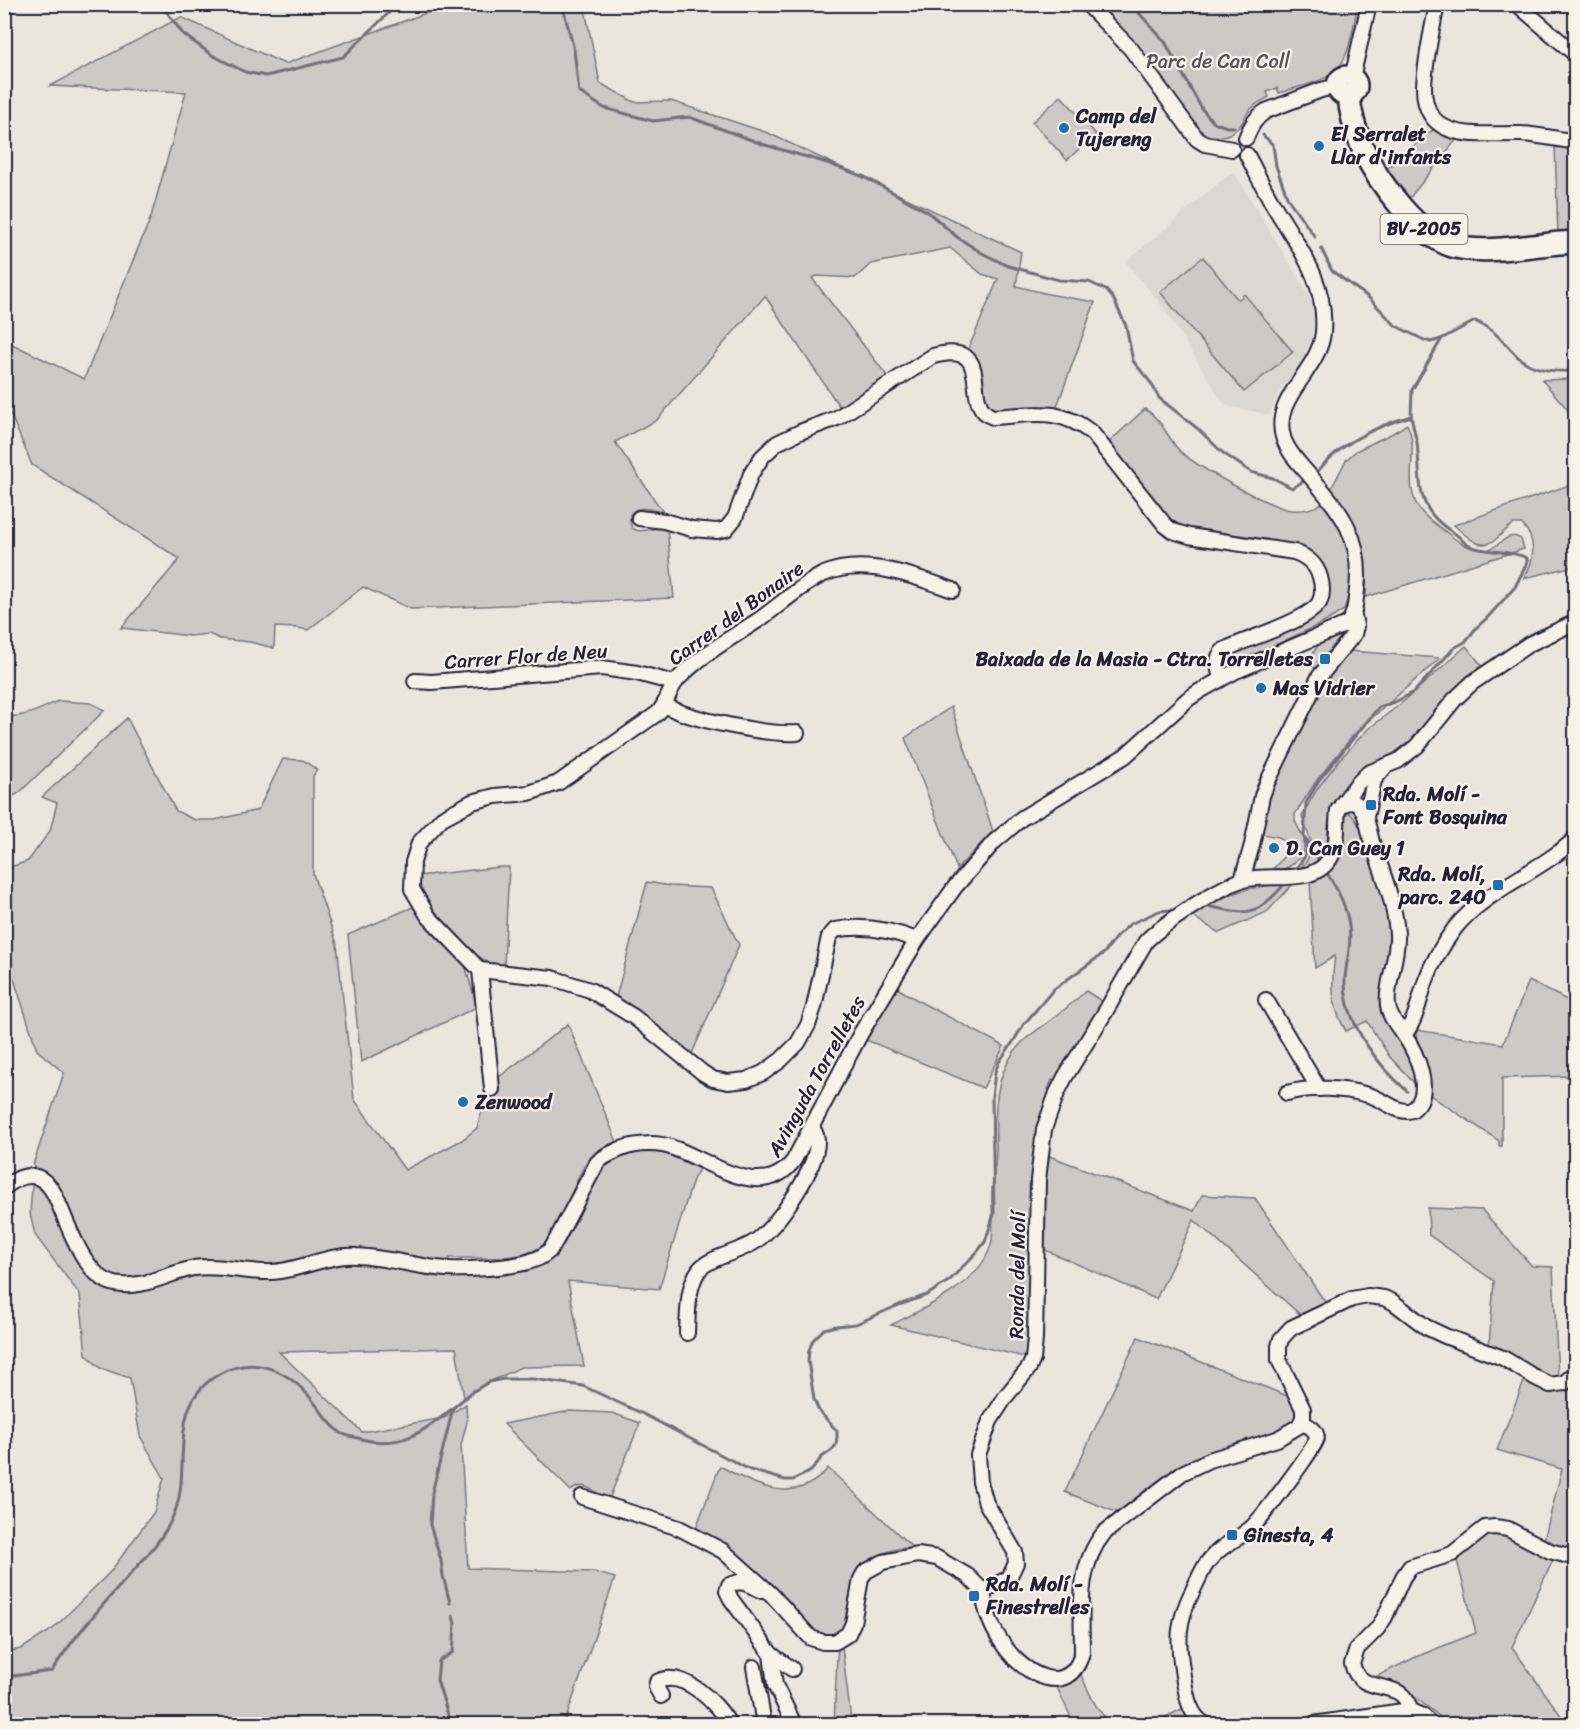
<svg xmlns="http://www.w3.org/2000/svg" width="1580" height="1729" font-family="Sriracha,sans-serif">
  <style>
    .built { fill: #dbd8d2 }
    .green { fill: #cdc9c6; stroke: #787680; stroke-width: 1.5 }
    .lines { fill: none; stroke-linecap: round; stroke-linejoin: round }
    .stream { stroke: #716f7b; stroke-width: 3 }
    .minor-casing { stroke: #22223b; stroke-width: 18 }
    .primary-casing { stroke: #22223b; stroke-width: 26 }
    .minor { stroke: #f7f3e8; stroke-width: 14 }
    .primary { stroke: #f7f3e8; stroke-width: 21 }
    .poi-dot { fill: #1f6fb2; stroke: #f7f3e8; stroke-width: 2 }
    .labels { text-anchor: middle; stroke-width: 4.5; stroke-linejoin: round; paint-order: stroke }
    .shield { fill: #f7f3e8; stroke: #62616f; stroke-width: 1.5 }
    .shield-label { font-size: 18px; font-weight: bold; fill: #22223b }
    .park-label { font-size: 20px; fill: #555465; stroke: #f7f3e8 }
    .poi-label { font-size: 20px; font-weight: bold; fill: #22223b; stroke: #f7f3e8; text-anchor: start }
    .street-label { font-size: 20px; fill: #22223b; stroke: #f7f3e8 }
  </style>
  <rect width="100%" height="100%" fill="#eae6de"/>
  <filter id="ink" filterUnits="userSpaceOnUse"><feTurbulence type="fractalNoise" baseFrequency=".0167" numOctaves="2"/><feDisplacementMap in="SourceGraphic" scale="12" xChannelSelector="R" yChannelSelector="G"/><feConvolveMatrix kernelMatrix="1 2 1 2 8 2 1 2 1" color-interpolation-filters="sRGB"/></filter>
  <g filter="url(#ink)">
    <path class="built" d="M1235,173L1308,294L1314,308L1313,336L1302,362L1280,391L1269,415L1228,406L1224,404L1165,310L1126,262L1228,175Z"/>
    <g class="green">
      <path d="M435,4L584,5L600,83L634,102L671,101L768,133L1021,252L1016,286L1048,294L1095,302L1056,409C1034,403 1011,416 990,409C978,390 985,367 968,350L998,279L982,274L950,248L871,264L855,278L817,276L812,278L888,377L841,409L765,296L657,420L615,442L663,512C651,510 639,504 630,514C627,543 653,525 667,528L674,598L411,609L363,587L308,630L298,628L275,627L274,648L250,642L220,639L209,634L190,636L121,628L180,559L32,465L5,401L4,340L84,379L151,217L186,92L50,86L181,17L285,64L429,12Z"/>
      <path d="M1096,5H1358C1353,24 1350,63 1332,74C1317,84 1296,87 1279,93L1277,88L1267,92L1269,97C1264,100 1257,103 1253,107C1247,112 1245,117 1242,123C1231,139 1210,141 1196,128L1142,52Z"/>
      <path d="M1061,96L1096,134L1067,160L1032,122Z"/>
      <path d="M1434,129L1456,140L1408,200L1386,169Z"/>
      <path d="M1555,145L1575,148V235L1558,236Z"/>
      <path d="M1203,257L1238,300L1244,294L1293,352L1244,392L1160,292Z"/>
      <path d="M1575,379H1576L1575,418L1542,380Z"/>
      <path d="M1145,409C1161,419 1166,434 1177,448C1190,464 1272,508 1291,510C1303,511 1313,509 1322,503C1349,535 1359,569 1344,610L1325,622L1235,664L1228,663L1226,660L1228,656L1315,615L1316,560L1191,530L1176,525L1170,521L1107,444Z"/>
      <path d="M1407,424C1419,448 1405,476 1415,501C1421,517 1439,526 1451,536C1460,543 1472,551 1485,550C1500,549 1506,529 1521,539L1524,549L1366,597C1368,556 1360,520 1331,489L1346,460L1356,451L1393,433Z"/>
      <path d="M1575,483V566L1524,578C1535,560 1537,540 1522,524H1514C1507,528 1502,534 1495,540C1479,552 1466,535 1454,525Z"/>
      <path d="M1348,632L1347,634L1315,669L1309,659L1319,644Z"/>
      <path d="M1466,646L1483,667L1472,676L1413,742C1401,751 1389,755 1376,763C1360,772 1344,787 1334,802L1336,804C1315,834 1347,856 1297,871L1306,862L1313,848L1302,816L1317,789L1339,760L1368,729L1403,702Z"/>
      <path d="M1350,651L1440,658L1355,733L1317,780L1295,814V821L1304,839V851C1296,862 1287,872 1272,870L1286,854L1288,845L1279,837L1262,834L1265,809L1270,790L1323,683Z"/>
      <path d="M58,701L91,703L105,710L19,793L5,801V716C24,718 41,709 58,701Z"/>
      <path d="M951,707L993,831L957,869L905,738Z"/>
      <path d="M127,718L176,811L195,820H215L258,810L283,759L303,760L317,770L313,776V874L337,944L354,1099L405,1170L462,1140L477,1128L486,1097L495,1098L500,1094L499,1077L568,1024L617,1142C610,1144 602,1147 596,1152C568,1176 568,1236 533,1251C510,1260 474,1258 450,1258L445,1262L444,1274L530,1268L546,1262L562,1247L566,1240C577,1218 587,1189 601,1169C607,1161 616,1159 625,1156C655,1146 672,1155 699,1169L693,1180L659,1289L568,1281L584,1366L521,1367L479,1387L464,1398L456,1348L279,1352L362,1432L444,1418L466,1404L467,1422L461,1445L468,1568L594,1572L615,1578L564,1724H5V1652L21,1649L53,1629L111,1571L154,1512L164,1478L140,1436L130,1378L100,1368L86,1354L80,1295L35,1235L30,1213L34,1162L64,1073L37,1050L10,967L4,941L5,884L10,867L28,861L50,831L57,803L42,797Z"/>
      <path d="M1348,812C1363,818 1390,909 1391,927C1392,936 1391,946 1390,955C1387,973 1376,991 1381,1009C1382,1016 1389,1023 1392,1029C1403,1047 1413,1064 1415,1084L1389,1056L1367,1021L1346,1031C1331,1007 1331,983 1335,956L1315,968L1310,881C1344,868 1341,846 1343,815Z"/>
      <path d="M500,867H509L504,965C500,964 495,964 491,963C464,953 419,904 418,876Z"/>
      <path d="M647,882L670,886L711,888L739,945L691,1056L654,1023L616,997Z"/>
      <path d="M1293,884L1267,912L1219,933L1190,915C1226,894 1251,884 1293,884Z"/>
      <path d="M413,907L433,933L465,965L477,1007L361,1062L348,935Z"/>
      <path d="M1529,981L1575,1004V1076L1502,1078V1146H1499V1141L1430,1095L1429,1072L1416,1036L1417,1030L1503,1044Z"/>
      <path d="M897,988L924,1004L1004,1046L983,1088L866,1040Z"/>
      <path d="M1086,991L1103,1002L1055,1081L1052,1080L1048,1089L1051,1091L1039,1123L1028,1358L891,1325C925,1308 985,1282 992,1240C994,1224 991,1206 992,1189C993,1174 997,1160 996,1144C995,1117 994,1089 1007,1064C1018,1041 1031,1035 1051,1020C1063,1011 1075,1001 1086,991Z"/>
      <path d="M1047,1155L1194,1211L1202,1195L1255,1198L1327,1305L1303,1317L1194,1220L1156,1299L1043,1249Z"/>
      <path d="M1428,1208L1482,1210L1532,1266L1553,1267L1558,1378H1549L1489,1346L1494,1281L1429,1235Z"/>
      <path d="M1138,1337L1290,1397L1296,1410L1295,1420L1290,1426L1274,1434L1197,1460L1123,1515L1065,1492Z"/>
      <path d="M1525,1379C1541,1389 1560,1398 1575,1383V1553L1544,1540L1562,1469L1497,1450Z"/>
      <path d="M570,1411L612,1413L640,1423L609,1499C595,1495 585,1478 571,1491L504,1424Z"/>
      <path d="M720,1466C756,1486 796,1507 828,1468L913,1548C885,1547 859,1561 851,1590C847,1605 849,1619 841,1632L828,1637L815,1632L695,1530Z"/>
      <path d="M1492,1533L1516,1540L1554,1558L1512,1647L1567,1724H1442L1439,1716L1403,1688L1371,1679L1418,1656L1476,1633L1456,1557L1484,1535Z"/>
      <path d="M842,1647L851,1720V1724H834L837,1657L838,1649Z"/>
      <path d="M1080,1673C1089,1691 1096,1714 1114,1724H1074L1056,1685L1066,1683Z"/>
      <path d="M1184,1708L1190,1718L1185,1724H1151Z"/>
    </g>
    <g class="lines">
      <g class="stream">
        <path d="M161,4L183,34L212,55L245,72L266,76L343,57L398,4"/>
        <path d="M562,4L574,50L579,92L604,108L653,121L689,117L765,145L824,162L865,177L928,212L957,237L982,253L1008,266L1059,280L1089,282L1106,290L1113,298L1126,326L1133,361L1151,383L1159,398L1198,429L1223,453L1251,472L1273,478L1292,488L1304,481"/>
        <path d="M1131,4L1165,42L1202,109L1213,122L1227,127H1234"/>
        <path d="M1263,135L1273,145L1276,166L1288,199L1315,237"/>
        <path d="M1321,248L1332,271L1368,297L1396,326L1424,340L1431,342L1441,339L1475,321C1496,330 1503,342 1518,357C1533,371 1556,372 1576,371"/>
        <path d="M1318,471C1340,443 1377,426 1411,416L1412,390L1441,340"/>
        <path d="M1307,840L1318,859"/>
        <path d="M1294,871L1304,858L1307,850L1304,836L1306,803L1319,780L1379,707L1395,702L1414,692L1454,648L1465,642L1477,627L1487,618L1515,587L1527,563V558C1509,549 1486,554 1468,545C1463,542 1459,536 1454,533C1413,508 1422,484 1417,443C1415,434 1413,425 1411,416"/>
        <path d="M1328,875C1343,897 1353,921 1349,949C1348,961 1344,973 1345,985C1347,1026 1378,1065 1407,1091"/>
        <path d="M1211,907C1249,915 1255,916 1282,887"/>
        <path d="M450,1603L443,1576L441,1560L430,1525L432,1493L453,1408L472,1392L489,1382L503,1379H533L583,1386L645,1415L750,1470L785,1480H793L811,1471L822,1457L832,1450L836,1445L837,1437V1431L819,1411L814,1399L808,1361L809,1350L813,1340L824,1329L836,1326L856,1324L899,1305L927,1295L950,1280L977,1252L985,1242L994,1214L992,1097L995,1072L999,1062L1013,1042L1024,1024L1054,989L1104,953L1116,937L1130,924L1159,911L1171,910"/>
        <path d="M4,1677L52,1671C75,1634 106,1602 135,1569C150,1552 165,1536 174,1514C193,1468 165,1408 216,1376C250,1355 283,1367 308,1395C319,1407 328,1424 341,1433C346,1436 353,1437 358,1438C398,1450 423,1433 453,1408"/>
        <path d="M451,1724L437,1680L439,1661L453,1652L455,1624L453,1616"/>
      </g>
      <g class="minor-casing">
        <g id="minor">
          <path d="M1087,4L1131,49L1197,139L1205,144L1232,149"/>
          <path d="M1437,4C1432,31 1425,59 1424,87C1424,145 1482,133 1521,134C1539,135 1557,139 1576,142"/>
          <path d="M1517,4L1576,55"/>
          <path d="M1352,78L1369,4"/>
          <path d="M1246,138C1251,126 1255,118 1266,111L1321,90L1338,86"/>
          <path d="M639,518L664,521L692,529L717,531L726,529L735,518L751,474L762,457L777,443L800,432L837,418L933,356C999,339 958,406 993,417C1032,415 1058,406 1092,433L1165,525L1173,531L1189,536L1294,552C1306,556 1316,564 1320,577C1322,584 1323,594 1320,601C1312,620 1245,639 1224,650C1215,658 1218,667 1221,678"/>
          <path d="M415,681L432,682L602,668L637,673L674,683"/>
          <path d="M665,705C689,720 769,735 797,733"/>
          <path d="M1342,804L1357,784L1368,773L1398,761L1417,746L1455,699L1472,683L1529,644L1576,622"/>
          <path d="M1366,817L1374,780L1384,768"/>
          <path d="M1242,880L1252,845L1262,796L1267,783L1319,677L1354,634L1356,626L1354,616"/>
          <path d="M917,940C891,930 863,924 835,930L829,937L814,1007L808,1025L798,1043L781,1060L763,1073L746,1080L728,1082L713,1079L703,1073L634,1017L590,990L552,978L480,970L428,916L412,889L413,862L419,843L442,818L472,802L495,796L529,793L558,783L658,713C668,702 669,688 679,678C702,654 733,637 760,619C780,605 802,584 824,574C864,557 915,576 953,590"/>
          <path d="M480,970L492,1089"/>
          <path d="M1266,1000L1319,1089"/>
          <path d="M1287,1093C1311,1086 1344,1088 1368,1095C1383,1098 1397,1115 1412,1110C1435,1094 1416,1052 1404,1035"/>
          <path d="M4,1188C16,1178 32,1170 45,1182C53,1188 57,1200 61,1209C71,1233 87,1278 115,1284C142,1290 168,1273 194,1268C219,1264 245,1273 271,1272C300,1271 327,1254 356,1256C383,1257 410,1265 436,1268C458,1271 511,1268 531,1261C541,1258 548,1254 553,1246L597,1163C603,1156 612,1153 621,1149C637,1143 659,1142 676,1149C712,1162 763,1203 794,1160L861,1033L917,940L955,887L994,842L1022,818L1125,756L1188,699L1200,691L1236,671L1347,624C1356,614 1355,602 1357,590C1363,539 1342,512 1310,476C1301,465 1289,454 1284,440C1269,399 1320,371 1323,332C1327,284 1301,250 1277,211C1266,193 1257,174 1247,155"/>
          <path d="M687,1333C688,1313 687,1287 699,1270C707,1258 741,1252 756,1241C778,1225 818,1168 817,1140C817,1135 814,1131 812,1127"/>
          <path d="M582,1497L679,1528L723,1551L771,1594L811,1638L823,1642H835L848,1634L853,1623L861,1579L865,1572L883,1562L918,1555L937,1558L968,1576L983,1591"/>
          <path d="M761,1590L745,1583L739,1582L729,1585L727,1591L731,1599L771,1654L775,1685L794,1724"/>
          <path d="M983,1591L1009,1578L1016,1563L1015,1552L986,1503L980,1482L978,1455L990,1421L1006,1396L1029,1368L1033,1359L1035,1339L1038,1180L1044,1129L1057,1093L1065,1077L1104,1014L1146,941C1162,925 1222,885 1243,880C1271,872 1316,888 1332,855C1339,843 1336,824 1338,810C1345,800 1357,799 1363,811C1368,821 1369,832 1372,842C1382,871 1395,903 1397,934C1399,956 1383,991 1389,1011C1392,1020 1398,1027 1404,1035C1417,1019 1419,999 1426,980C1433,961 1443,944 1455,928C1484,891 1540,872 1576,838"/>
          <path d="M983,1591C985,1611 993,1631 1005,1647C1024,1674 1069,1700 1082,1653C1082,1612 1076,1567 1104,1533L1182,1473L1209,1460L1277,1439L1299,1426L1303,1418V1409L1279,1360V1346L1281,1339L1291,1328L1352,1299L1368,1296L1384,1298L1393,1302L1426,1327L1445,1336L1503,1358L1536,1378L1550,1385L1564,1383L1576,1373"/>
          <path d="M771,1654L792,1669"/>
          <path d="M754,1667L764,1724"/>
          <path d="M661,1696L656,1687L657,1682C683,1668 718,1704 729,1724"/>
          <path d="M1410,1710C1403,1675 1361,1699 1352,1664L1357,1649L1377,1629L1385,1617L1403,1577L1410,1567L1452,1554L1485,1528L1495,1527L1508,1529L1550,1551L1576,1558"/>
          <path d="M1205,1724C1189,1716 1186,1693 1183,1676C1177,1640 1177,1621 1194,1588C1198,1580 1202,1570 1207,1563C1218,1547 1235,1541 1250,1529C1259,1522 1318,1444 1317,1438C1316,1429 1309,1426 1302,1423"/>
          <path d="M1313,1724L1410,1710L1423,1716L1431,1724"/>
        </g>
      </g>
      <g class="primary-casing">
        <g id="primary">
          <circle cx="1347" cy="86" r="9"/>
          <path d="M1349,95C1350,112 1356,133 1363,149C1377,181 1420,239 1456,247C1489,255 1540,243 1576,242"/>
        </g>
      </g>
      <use href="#minor" class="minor"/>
      <use href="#primary" class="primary"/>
    </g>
  </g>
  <g class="poi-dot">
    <circle cx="1064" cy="128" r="6"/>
    <circle cx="1319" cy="146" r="6"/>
    <rect x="1319" y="653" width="12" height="12" rx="3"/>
    <circle cx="1261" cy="688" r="6"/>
    <rect x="1365" y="799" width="12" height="12" rx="3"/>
    <circle cx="1274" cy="848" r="6"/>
    <rect x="1492" y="879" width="12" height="12" rx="3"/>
    <circle cx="463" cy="1102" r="6"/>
    <rect x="1226" y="1529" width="12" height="12" rx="3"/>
    <rect x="968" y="1590" width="12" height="12" rx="3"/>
  </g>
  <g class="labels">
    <rect class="shield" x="1380.5" y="214" width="87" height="30" rx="4.5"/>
    <g class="shield-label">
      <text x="1424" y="235">BV-2005</text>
    </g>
    <g class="park-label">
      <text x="1218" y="68">Parc de Can Coll</text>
    </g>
    <g class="poi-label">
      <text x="1076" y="123">Camp del<tspan x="1076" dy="23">Tujereng</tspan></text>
      <text x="1331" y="141">El Serralet<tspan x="1331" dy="23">Llar d'infants</tspan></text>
      <text x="1313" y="666" text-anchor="end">Baixada de la Masia - Ctra. Torrelletes</text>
      <text x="1273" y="695">Mas Vidrier</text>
      <text x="1383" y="801">Rda. Molí -<tspan x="1383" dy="23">Font Bosquina</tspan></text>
      <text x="1286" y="855">D. Can Guey 1</text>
      <text x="1486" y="881" text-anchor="end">Rda. Molí,<tspan x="1486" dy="23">parc. 240</tspan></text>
      <text x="475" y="1109">Zenwood</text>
      <text x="1244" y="1542">Ginesta, 4</text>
      <text x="986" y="1591">Rda. Molí -<tspan x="986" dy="23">Finestrelles</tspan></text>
    </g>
    <g class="street-label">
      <text transform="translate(736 613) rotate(-36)" y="7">Carrer del Bonaire</text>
      <text transform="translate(526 656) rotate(-4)" y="7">Carrer Flor de Neu</text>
      <text transform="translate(816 1076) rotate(-61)" y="7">Avinguda Torrelletes</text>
      <text transform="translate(1017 1275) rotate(-89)" y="7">Ronda del Molí</text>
    </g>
  </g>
  <rect width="1580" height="1729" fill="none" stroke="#f7f3e8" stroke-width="24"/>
  <rect x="12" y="12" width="1556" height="1705" fill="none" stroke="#22223b" stroke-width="2" filter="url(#ink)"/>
</svg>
